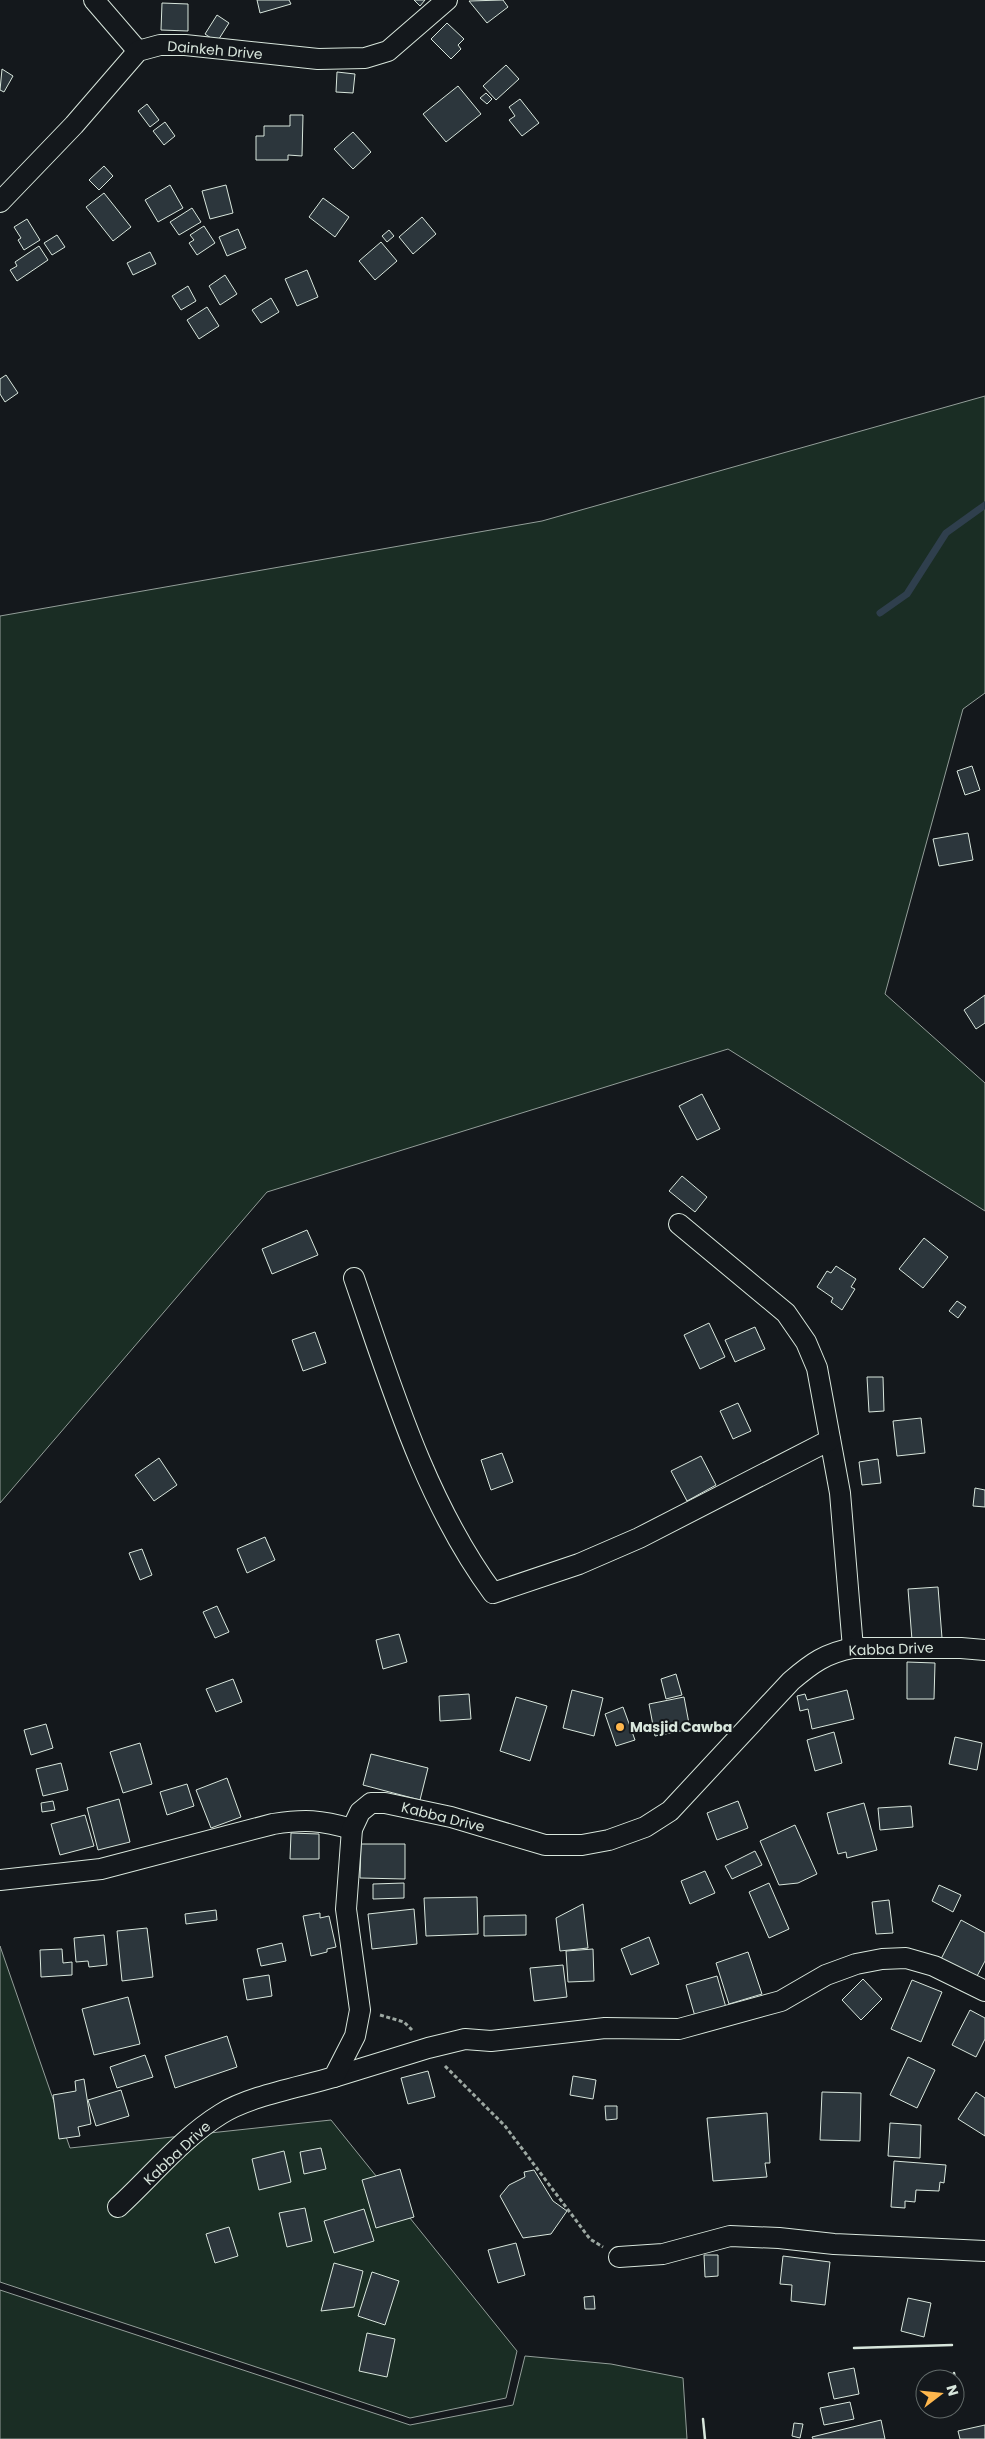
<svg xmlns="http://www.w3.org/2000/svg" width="985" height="2439" font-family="Poppins,sans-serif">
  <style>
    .green { fill: #1a2d24; stroke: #939e99 }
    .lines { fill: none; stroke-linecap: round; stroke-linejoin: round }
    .stream { stroke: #2f3f4d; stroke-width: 7 }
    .building { fill: #2c363c; stroke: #d8e6dc }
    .street-casing { stroke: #d8e6dc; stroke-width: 22 }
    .path { stroke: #9da8a2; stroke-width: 3; stroke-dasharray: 4 2.5; stroke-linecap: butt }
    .street { stroke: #14181c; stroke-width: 20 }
    .wall { stroke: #d8e6dc; stroke-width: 2.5 }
    .poi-dot { fill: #ffb74d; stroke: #14181c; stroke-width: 2 }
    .labels { text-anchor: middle; stroke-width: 4; stroke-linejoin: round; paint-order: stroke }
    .street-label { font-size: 14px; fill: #d8e6dc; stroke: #14181c }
    .poi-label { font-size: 14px; font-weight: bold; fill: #d8e6dc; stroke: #14181c; text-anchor: start }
  </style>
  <rect width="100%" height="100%" fill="#14181c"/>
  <g class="green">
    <path d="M985,396V693L963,709L885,994L985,1083V1211L728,1049L267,1192L0,1503V616L542,521Z"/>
    <path d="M0,1946L70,2148L331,2120L517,2351L506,2398L410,2418L0,2282Z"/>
    <path d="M0,2290L410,2425L513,2405L525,2356L611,2364L683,2378L687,2439H0Z"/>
  </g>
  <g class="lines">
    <path class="stream" d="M880,613L907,594L946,533L985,505"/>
  </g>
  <g class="building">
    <path d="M257,0H289L291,4L260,13Z"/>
    <path d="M414,0H425L420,6Z"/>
    <path d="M503,0L508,7L487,23L469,1Z"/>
    <path d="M162,3L188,4V31L161,30Z"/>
    <path d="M217,15L229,23L217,42L205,34Z"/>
    <path d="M447,23L464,39L458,45L461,49L451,59L431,39Z"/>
    <path d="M506,65L519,79L496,100L483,86Z"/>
    <path d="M2,69L13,76L4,92L0,90Z"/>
    <path d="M337,72L355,74L353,93L336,92Z"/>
    <path d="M458,86L481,114L446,142L423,114Z"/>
    <path d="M486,93L492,99L487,104L480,98Z"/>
    <path d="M520,99L539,123L522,136L509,120L515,116L509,107Z"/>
    <path d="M147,104L159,120L150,127L138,111Z"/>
    <path d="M290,115H303L302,156L288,155V160H256V136H264V126H290Z"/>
    <path d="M165,122L175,136L164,145L153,131Z"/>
    <path d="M353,132L371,152L353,169L334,149Z"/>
    <path d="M104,166L113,176L99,190L89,180Z"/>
    <path d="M170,185L183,208L158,222L145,200Z"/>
    <path d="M226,185L233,213L210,219L202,191Z"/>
    <path d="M104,193L131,227L113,241L86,207Z"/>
    <path d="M323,198L349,217L335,237L309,217Z"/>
    <path d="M192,208L201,222L179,235L170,222Z"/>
    <path d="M422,217L436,234L413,254L399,237Z"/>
    <path d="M27,219L40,240L24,250L18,240L21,238L14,227Z"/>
    <path d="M204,226L215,243L197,255L189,243L194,240L190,235Z"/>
    <path d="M238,229L246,248L227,256L219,237Z"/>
    <path d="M389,230L394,236L387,242L382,236Z"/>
    <path d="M57,235L65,247L52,255L44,243Z"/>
    <path d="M381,242L397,261L375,280L359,261Z"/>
    <path d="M39,246L48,260L17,281L10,270L17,266L15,262Z"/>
    <path d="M150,252L156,264L133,275L127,263Z"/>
    <path d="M307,270L318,297L297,306L285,279Z"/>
    <path d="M225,275L237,294L220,305L209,286Z"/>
    <path d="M188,286L196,301L181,310L172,296Z"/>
    <path d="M271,298L279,312L261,323L252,310Z"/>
    <path d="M207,307L219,326L199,339L187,320Z"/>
    <path d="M6,375L18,393L5,402L0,394V379Z"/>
    <path d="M972,766L980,790L965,795L957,771Z"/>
    <path d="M968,833L973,860L939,866L933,839Z"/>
    <path d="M985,995V1023L976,1029L964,1010Z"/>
    <path d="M702,1094L720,1129L697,1140L679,1106Z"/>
    <path d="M682,1176L707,1197L695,1212L669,1191Z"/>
    <path d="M307,1230L318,1255L272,1274L262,1249Z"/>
    <path d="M924,1238L948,1257L923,1288L899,1269Z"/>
    <path d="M836,1266L856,1279L851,1287L855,1289L842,1310L831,1302L833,1298L817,1287L827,1271L831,1273Z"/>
    <path d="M957,1301L966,1307L958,1318L949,1311Z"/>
    <path d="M709,1323L725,1357L700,1369L684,1335Z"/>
    <path d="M755,1327L765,1349L735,1362L725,1340Z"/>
    <path d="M315,1332L326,1363L303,1371L292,1340Z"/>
    <path d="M867,1377H883L884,1411L869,1412Z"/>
    <path d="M738,1403L751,1431L733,1439L720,1411Z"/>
    <path d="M921,1418L925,1453L897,1456L893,1421Z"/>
    <path d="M502,1453L513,1482L491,1490L481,1460Z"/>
    <path d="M701,1456L716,1485L687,1501L671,1471Z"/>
    <path d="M159,1458L177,1485L154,1501L135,1475Z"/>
    <path d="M878,1459L881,1483L862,1485L859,1462Z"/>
    <path d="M975,1488L985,1490V1507L973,1506Z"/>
    <path d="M265,1537L275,1560L247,1573L237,1549Z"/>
    <path d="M142,1549L152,1575L140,1580L129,1553Z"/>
    <path d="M938,1587L942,1638L912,1640L908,1589Z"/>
    <path d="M217,1606L229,1632L215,1638L203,1612Z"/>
    <path d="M399,1634L407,1662L383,1669L376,1640Z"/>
    <path d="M907,1662L935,1663L934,1699H907Z"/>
    <path d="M676,1674L682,1695L666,1699L661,1679Z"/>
    <path d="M233,1679L242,1702L216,1712L206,1689Z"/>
    <path d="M572,1690L603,1698L594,1736L563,1728Z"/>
    <path d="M847,1690L854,1719L812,1729L808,1709L800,1711L797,1696L805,1694L807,1700Z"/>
    <path d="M469,1694L471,1719L440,1721L439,1696Z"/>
    <path d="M516,1697L547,1706L530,1761L500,1751Z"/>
    <path d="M684,1697L690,1729L655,1736L649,1704Z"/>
    <path d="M623,1707L635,1740L616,1746L605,1714Z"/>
    <path d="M46,1724L53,1748L31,1755L24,1730Z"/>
    <path d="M834,1732L842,1763L815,1771L807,1740Z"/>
    <path d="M955,1737L982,1743L977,1770L949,1764Z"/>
    <path d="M140,1743L152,1784L123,1793L110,1752Z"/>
    <path d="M371,1754L428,1768L420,1800L363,1785Z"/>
    <path d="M61,1763L68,1790L43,1796L36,1769Z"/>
    <path d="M227,1778L241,1817L211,1828L196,1790Z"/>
    <path d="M187,1784L194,1806L167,1815L160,1792Z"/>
    <path d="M119,1799L130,1842L98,1850L87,1808Z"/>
    <path d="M53,1801L55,1810L42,1812L41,1803Z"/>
    <path d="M738,1801L748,1828L717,1840L707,1813Z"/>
    <path d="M864,1803L877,1850L847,1858L846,1852L838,1854L827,1813Z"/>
    <path d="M911,1806L913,1827L880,1830L878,1808Z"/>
    <path d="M85,1815L94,1846L60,1855L51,1824Z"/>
    <path d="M795,1825L817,1874L798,1883L779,1885L760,1841Z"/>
    <path d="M291,1833L319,1834V1859H290Z"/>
    <path d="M361,1844H405V1879L360,1878Z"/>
    <path d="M755,1851L762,1865L732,1879L725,1866Z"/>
    <path d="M705,1871L715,1893L690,1904L681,1881Z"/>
    <path d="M404,1883V1898L373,1899V1884Z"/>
    <path d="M769,1883L789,1929L769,1938L749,1892Z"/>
    <path d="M939,1885L961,1895L953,1912L932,1901Z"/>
    <path d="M477,1897L478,1934L426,1936L424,1898Z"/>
    <path d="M889,1900L893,1933L876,1934L872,1902Z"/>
    <path d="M583,1904L588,1948L560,1951L556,1918Z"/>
    <path d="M414,1909L417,1944L372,1949L368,1914Z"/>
    <path d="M216,1910L217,1920L186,1924L185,1914Z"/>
    <path d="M320,1913V1918L329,1916L336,1947L327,1949V1952L311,1956L303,1916Z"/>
    <path d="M526,1915V1935L484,1936V1916Z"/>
    <path d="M961,1920L985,1933V1961L976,1978L941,1959Z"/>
    <path d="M147,1928L153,1977L122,1981L117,1931Z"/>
    <path d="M104,1935L107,1965L89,1967L88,1961L76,1962L74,1938Z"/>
    <path d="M649,1937L659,1964L631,1975L621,1949Z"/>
    <path d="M282,1943L286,1961L261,1966L257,1949Z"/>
    <path d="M62,1949L63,1963L72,1962V1975L41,1977L40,1950Z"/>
    <path d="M593,1949L594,1981L568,1982L566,1951Z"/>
    <path d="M748,1952L762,1994L729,2004L716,1963Z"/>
    <path d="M563,1965L567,1997L534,2001L530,1968Z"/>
    <path d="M269,1975L272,1996L247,2000L243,1979Z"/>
    <path d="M717,1976L727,2011L696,2020L686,1985Z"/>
    <path d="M863,1979L882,1999L861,2020L842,2000Z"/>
    <path d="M912,1980L942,1992L921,2042L891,2029Z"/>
    <path d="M128,1997L140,2044L94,2055L82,2009Z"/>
    <path d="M970,2010L985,2018V2039L976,2057L952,2045Z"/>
    <path d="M227,2036L237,2067L175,2088L165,2056Z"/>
    <path d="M145,2055L153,2077L117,2088L110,2067Z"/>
    <path d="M908,2057L935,2070L917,2108L890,2095Z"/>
    <path d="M428,2071L435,2097L408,2104L401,2078Z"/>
    <path d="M573,2076L596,2080L593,2099L570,2095Z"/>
    <path d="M84,2079L91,2124L78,2127L80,2136L59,2139L53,2095L76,2091L75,2081Z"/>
    <path d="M121,2090L129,2116L96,2126L88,2100Z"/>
    <path d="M822,2092L861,2093L860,2141L820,2140Z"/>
    <path d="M976,2092L985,2098V2136L958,2119Z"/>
    <path d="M605,2106H617V2119L606,2120Z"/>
    <path d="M767,2113L770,2163H765L767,2177L713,2181L707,2118Z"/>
    <path d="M890,2123L921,2125L920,2158L888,2156Z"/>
    <path d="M321,2148L326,2169L304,2174L300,2152Z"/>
    <path d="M284,2151L291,2182L259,2190L252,2159Z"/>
    <path d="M894,2161L946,2165L944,2183L940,2182L939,2191L916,2190L915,2202L905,2201V2208L891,2207Z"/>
    <path d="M400,2169L414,2217L376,2228L362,2180Z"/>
    <path d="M534,2170L553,2201L567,2211L551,2234L523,2238L500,2196L509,2185L525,2177L524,2172Z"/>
    <path d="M305,2208L312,2241L287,2247L279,2213Z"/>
    <path d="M364,2209L374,2241L334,2253L324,2221Z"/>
    <path d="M229,2227L238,2256L215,2263L206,2234Z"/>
    <path d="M516,2243L525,2275L498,2283L488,2250Z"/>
    <path d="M704,2255H718V2276L705,2277Z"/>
    <path d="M783,2256L830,2262L825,2305L791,2301L792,2285L780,2284Z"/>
    <path d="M334,2263L363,2271L354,2307L321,2311Z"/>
    <path d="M372,2272L399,2281L385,2325L358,2316Z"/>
    <path d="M594,2296L595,2309H585L584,2297Z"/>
    <path d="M908,2298L931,2303L924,2337L901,2331Z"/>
    <path d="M367,2333L395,2339L387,2377L359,2371Z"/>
    <path d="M854,2368L859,2394L834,2399L828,2373Z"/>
    <path d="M850,2402L854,2419L824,2425L820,2408Z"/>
    <path d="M881,2420L885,2439H813L812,2437Z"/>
    <path d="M794,2423L803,2424L800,2438L792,2436Z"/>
    <path d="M985,2425V2439H960L958,2431Z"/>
  </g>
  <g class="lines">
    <g class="street-casing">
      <g id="street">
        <path d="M94,0L138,51"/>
        <path d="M0,202L74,125L138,51L160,45H185L318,59L365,58L388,51L447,0"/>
        <path d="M679,1224L786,1313L806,1342L817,1368L840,1493L853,1648"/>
        <path d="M354,1278C391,1385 425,1501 493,1593L579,1564L639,1538L830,1440"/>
        <path d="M0,1880L101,1869L273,1824C305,1819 320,1820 352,1829"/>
        <path d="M334,2077L428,2048L465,2039L491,2041L605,2028L679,2029L781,2001L826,1975L856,1964L882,1959L906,1958L934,1966L985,1991"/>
        <path d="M118,2207C152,2176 182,2138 221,2114C249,2096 301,2087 334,2077L355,2036L360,2010L346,1909L352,1829L360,1812L371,1803H385L451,1817L545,1845H582L609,1840L645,1827L670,1811L791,1681C812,1663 826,1653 853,1648H961L985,1650"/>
        <path d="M619,2257L663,2254L730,2236L779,2238L834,2244L985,2251"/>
      </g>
    </g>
    <g class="path">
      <path d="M380,2015L404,2022L412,2030"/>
      <path d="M445,2066L505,2126L590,2239L603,2247"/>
    </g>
    <use href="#street" class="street"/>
    <g class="wall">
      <path d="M854,2348L952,2345"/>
      <path d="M954,2373L955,2379"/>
      <path d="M955,2382L956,2399"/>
      <path d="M703,2419L705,2439"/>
    </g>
  </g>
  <circle class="poi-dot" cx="620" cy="1727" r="5"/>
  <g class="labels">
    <g class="street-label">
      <text transform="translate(215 50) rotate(5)" y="5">Dainkeh Drive</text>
      <text transform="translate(891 1649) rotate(-2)" y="5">Kabba Drive</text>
      <text transform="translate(443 1817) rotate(14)" y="5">Kabba Drive</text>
      <text transform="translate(177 2153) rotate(-43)" y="5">Kabba Drive</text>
    </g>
    <g class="poi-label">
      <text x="630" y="1732">Masjid Cawba</text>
    </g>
  </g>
  <g transform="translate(940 2394) rotate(74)"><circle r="24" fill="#14181c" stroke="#626a69"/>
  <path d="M0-4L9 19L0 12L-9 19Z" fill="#ffb74d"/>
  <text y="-8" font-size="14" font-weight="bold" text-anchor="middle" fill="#d8e6dc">N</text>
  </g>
</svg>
